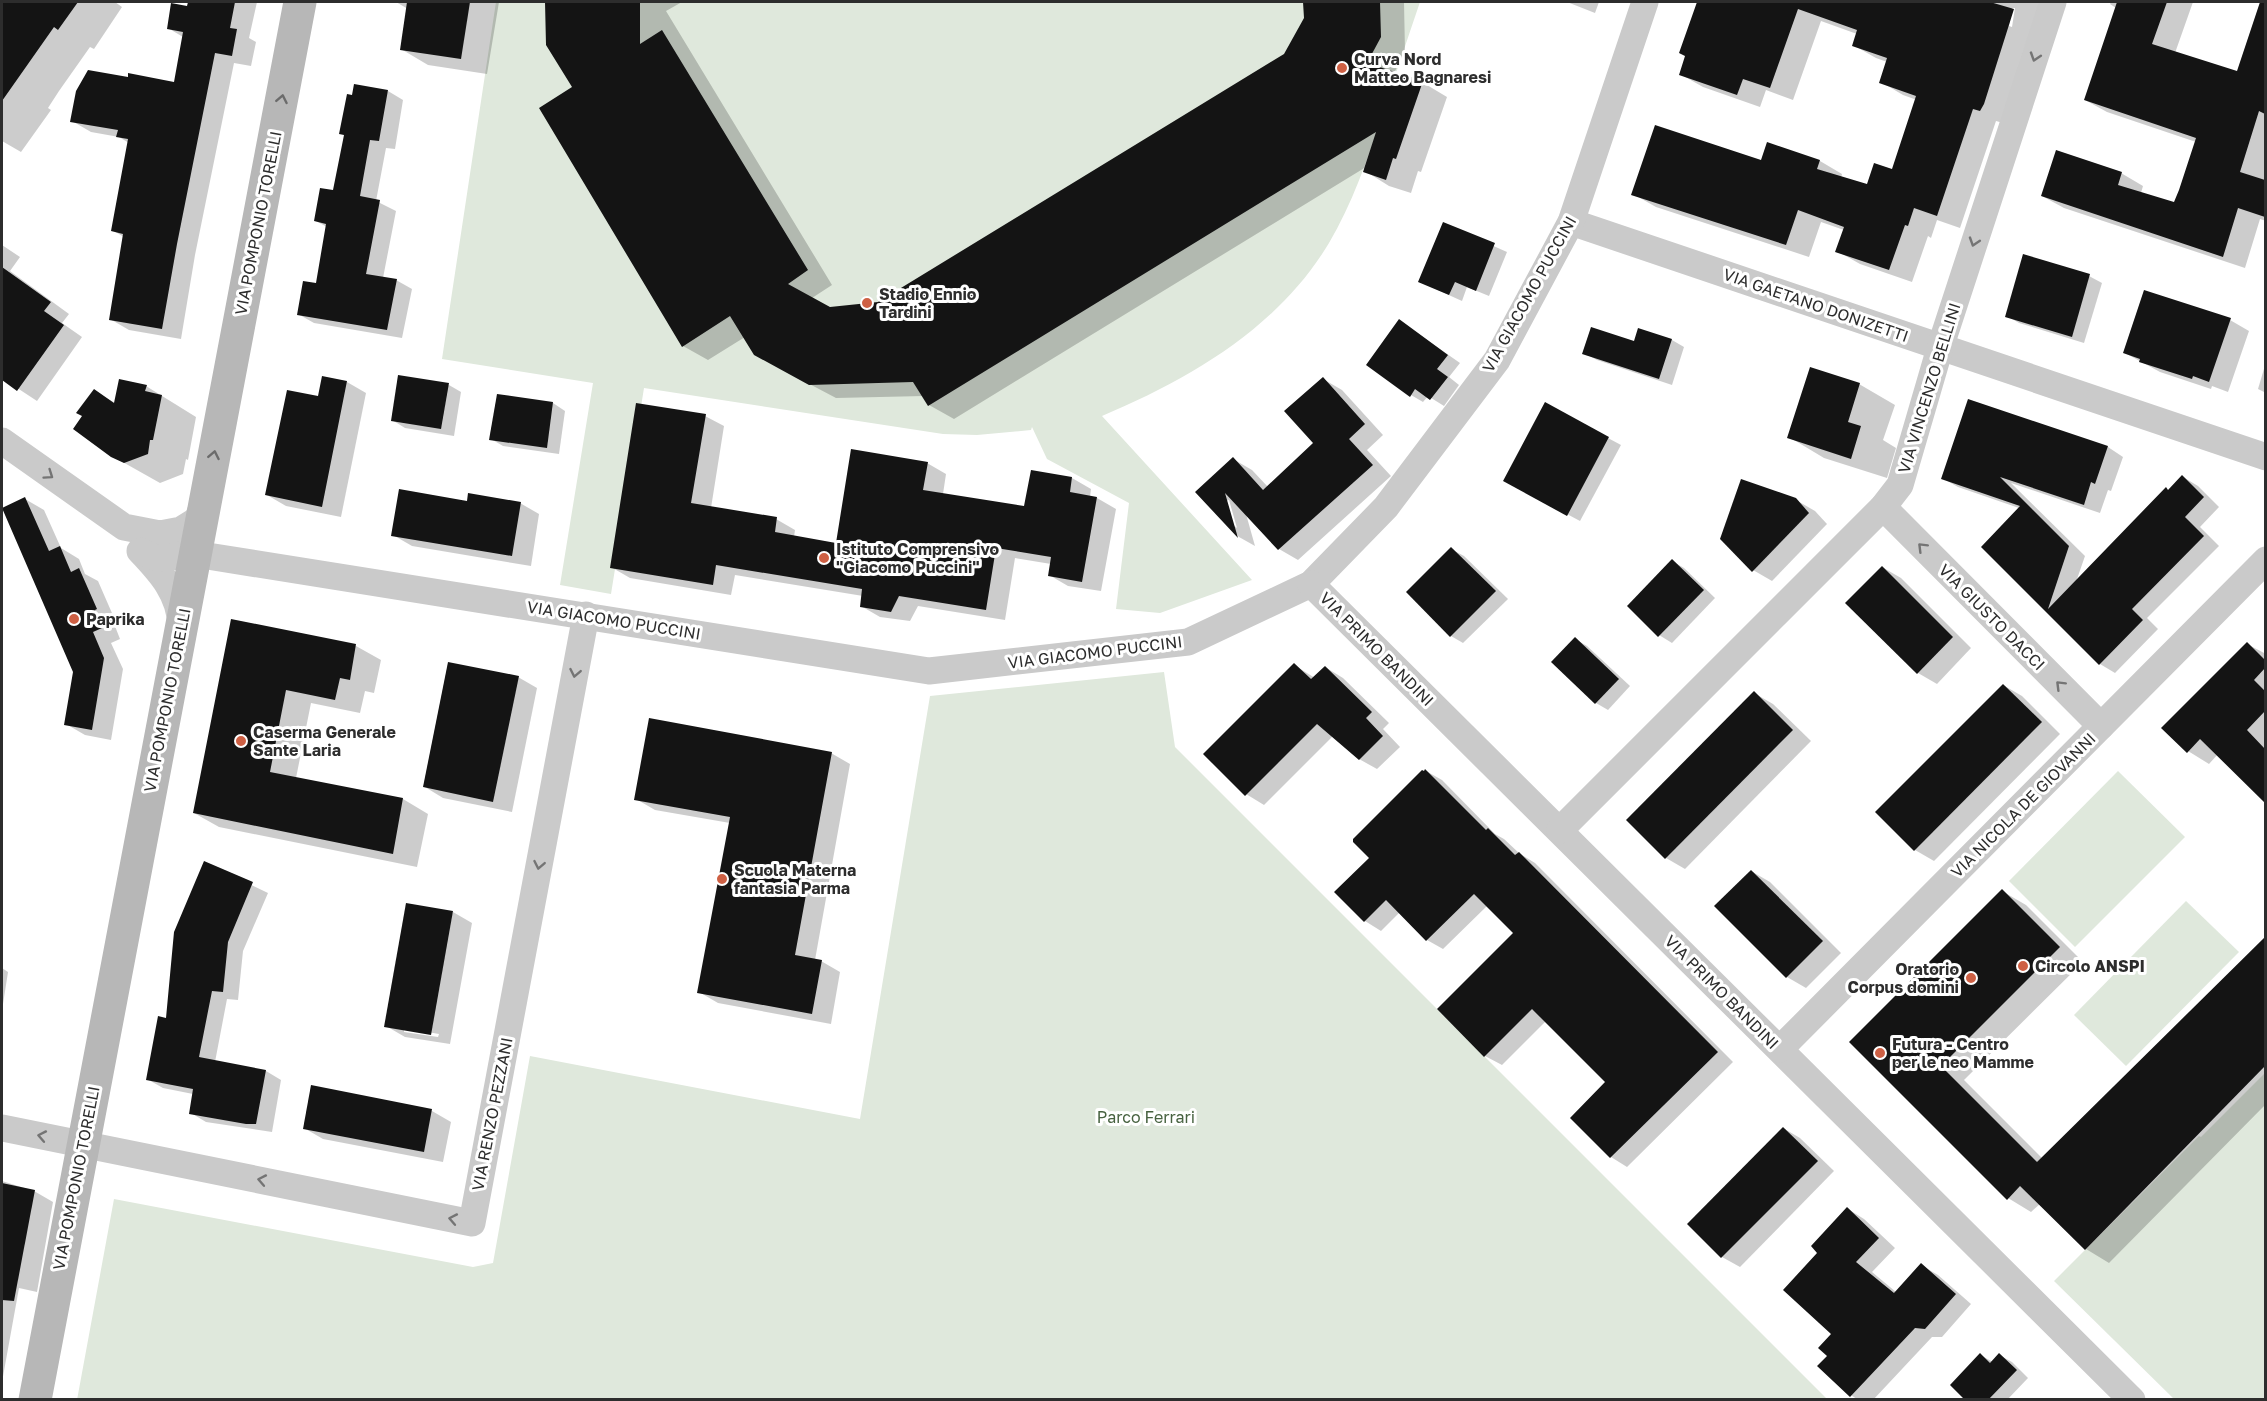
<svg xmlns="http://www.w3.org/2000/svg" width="2267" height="1401" font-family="'Golos Text',sans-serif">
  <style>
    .park { fill: #dfe8dc }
    .shadow { fill: #0003; fill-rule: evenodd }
    .building { fill: #141414 }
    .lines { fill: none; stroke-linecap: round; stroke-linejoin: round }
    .minor { stroke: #cacaca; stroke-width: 27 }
    .secondary { stroke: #b7b7b7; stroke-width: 33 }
    .oneway { stroke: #747474 }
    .oneway2 { stroke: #6b6b6b }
    .poi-dot { fill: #ce6044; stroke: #fff; stroke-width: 2 }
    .labels { text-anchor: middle; stroke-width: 6; stroke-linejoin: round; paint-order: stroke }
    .poi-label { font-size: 16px; font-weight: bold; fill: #2d2d2d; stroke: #fff; text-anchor: start }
    .street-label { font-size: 16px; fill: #2d2d2d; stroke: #fff }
    .park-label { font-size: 16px; fill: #476240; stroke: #fff }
  </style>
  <rect width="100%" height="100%" fill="#fff"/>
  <g class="park">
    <path d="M496,2H1420C1407,40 1394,79 1381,118C1367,161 1352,204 1329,243C1278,328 1190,379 1102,416L1252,580L1160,613L1116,609L1129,503L1047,459L1032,427L1031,430L977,435L943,434L644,388L611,594L560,585L593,383L442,359Z"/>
    <path d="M1164,672L1175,747L1827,1399L77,1400L114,1199L473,1267L493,1263L530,1056L860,1119L930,696Z"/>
    <path d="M2118,771L2185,837L2075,947L2009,881Z"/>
    <path d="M2186,901L2239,952L2126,1066L2074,1015Z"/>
    <path d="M2265,1073V1399H2174L2054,1281L2199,1136L2201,1137Z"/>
  </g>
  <g class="shadow">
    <path d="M2,2H115L122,7L94,49L90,47L59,91L48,108L51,110L21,152L2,141Z"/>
    <path d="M190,2H257L249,38L256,42L251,66L234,63L195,255L181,339L129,330L110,319L124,237L112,230L129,143L119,137L91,132L72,121L176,84L183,37L168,28L188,8Z"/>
    <path d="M396,2H499L487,74L428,65L401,49L408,9Z"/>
    <path d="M546,2H682L666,11L832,285L812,298L830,308L878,303L1286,55L1306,18L1305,2H1404L1405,52L1394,73L1422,82L1447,97L1421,172L1418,171L1411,193L1389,186L1365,171L1366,167L954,419L929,405L924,396L836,398L781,369L745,337L708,360L683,346L574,88L548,45Z"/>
    <path d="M1567,2H1599L1595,13Z"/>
    <path d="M1698,2H2041L2003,123L1996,121L1960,228L1937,220L1931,238L1928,236L1912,282L1860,264L1837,251L1844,230L1821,222L1809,257L1656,207L1633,194L1762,162L1768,144L1820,161L1842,174L1841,178L1868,185L1893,171L1917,100L1903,95L1881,82L1887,62L1876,58L1853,45L1857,34L1821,21L1793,100L1766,90L1760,107L1703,87L1680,74L1687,56L1681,53ZM2012,8H2015L2012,27L2009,26Z"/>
    <path d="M2111,2H2193L2175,53L2238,73L2262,2H2266V221L2260,219L2245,268L2064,208L2042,196L2121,173L2143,186L2141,193L2175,204L2196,142L2107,112L2085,100L2116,8L2110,4Z"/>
    <path d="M388,91L403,100L395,149L386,148L376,201L396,211L383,278L396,280L412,289L402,338L314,323L298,314L317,285L327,227L316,221L334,192Z"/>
    <path d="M1444,224L1507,252L1489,296L1467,287L1462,301L1420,282Z"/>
    <path d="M2,245L20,257L10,271L69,314L62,323L82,337L37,401L2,378Z"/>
    <path d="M2089,276L2102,283L2084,343L2019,323L2007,316Z"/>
    <path d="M2230,320L2249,331L2228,392L2212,386L2211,389L2160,372L2125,353Z"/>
    <path d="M1400,321L1460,363L1449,377L1459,385L1444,406L1428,396L1423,402L1411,395Z"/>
    <path d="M1639,329L1672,340L1684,347L1672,385L1597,360L1584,353L1635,343Z"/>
    <path d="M2266,362V393L2258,389Z"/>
    <path d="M1323,379L1342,390L1383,435L1367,450L1391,476L1298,560L1279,549L1246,514L1255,546L1239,537L1198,492L1233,459L1252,470L1268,487L1315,444ZM1229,500L1237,528L1232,524L1226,501Z"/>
    <path d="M347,382L366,393L341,517L286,506L267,495L320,397Z"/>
    <path d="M1859,384L1895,405L1883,440L1896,448L1887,478L1824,458L1789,437Z"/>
    <path d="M449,385L461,392L454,436L405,428L392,420Z"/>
    <path d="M146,386L196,417L188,460L186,459L183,474L160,483L112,456L84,416L94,391L115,403Z"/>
    <path d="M1969,401L2108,447L2123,457L2111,491L2108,490L2100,513L2011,483L2085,556L2076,582L2183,477L2198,486L2219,507L2200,527L2219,546L2147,618L2158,629L2115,673L2100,664L1983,547L2019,508L1958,487L1942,478Z"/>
    <path d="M553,403L565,411L559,454L503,446L491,439Z"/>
    <path d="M705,416L724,426L711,508L776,519L795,530L794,537L837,544L927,463L946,474L943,494L1026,508L1032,472L1072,478L1091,489L1090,497L1097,498L1116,509L1101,591L1068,586L1049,575L1051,564L1015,558L1005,620L918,606L910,621L880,617L861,606L863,596L735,575L731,595L630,578L611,567Z"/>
    <path d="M1608,438L1621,445L1580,521L1518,488Z"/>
    <path d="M25,499L44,510L61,548L79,559L85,574L98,581L115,620L113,621L120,639L111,643L123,669L111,740L85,735L66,724L75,672Z"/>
    <path d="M1796,500L1815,511L1827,524L1772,581L1753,570Z"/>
    <path d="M468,502L520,503L539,514L531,566L412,546L393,535Z"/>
    <path d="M1451,549L1464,556L1508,599L1463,643L1451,636Z"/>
    <path d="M1672,561L1684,568L1715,598L1672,643L1659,635Z"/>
    <path d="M1882,567L1901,578L1971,648L1937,684L1918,673Z"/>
    <path d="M232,621L356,646L381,660L374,693L365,691L360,713L311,703L296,778L403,799L428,814L417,867L219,827L194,813Z"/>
    <path d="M1575,639L1587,646L1630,686L1608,710L1596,703Z"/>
    <path d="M2247,644L2266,654V799L2218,754L2209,764L2188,751Z"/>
    <path d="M1294,665L1315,678L1325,667L1343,678L1389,723L1383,729L1400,747L1377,769L1359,759L1333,736L1264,805L1246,794Z"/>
    <path d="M518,677L537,688L512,812L443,798L425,787Z"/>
    <path d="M2003,685L2022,696L2060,734L1934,861L1915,850Z"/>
    <path d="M1754,693L1773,704L1811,741L1685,869L1666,858Z"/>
    <path d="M831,753L850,764L815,960L821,961L840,972L831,1024L718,1003L699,992L730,823L655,810L636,799Z"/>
    <path d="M1426,771L1442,780L1495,834L1504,839L1519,853L1535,863L1733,1062L1627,1167L1611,1157L1572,1118L1607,1082L1546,1021L1502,1065L1485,1056L1516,933L1488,905L1443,949L1427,940L1400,912L1381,931L1365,921L1371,858Z"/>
    <path d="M205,863L268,893L243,951L238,1000L227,999L215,1062L266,1071L281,1080L272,1132L206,1122L191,1113L193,1094L163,1088L147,1079L168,1020Z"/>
    <path d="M1751,871L1770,882L1841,953L1806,988L1787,977Z"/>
    <path d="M2002,891L2026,905L2083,962L1964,1080L2042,1158L2256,949L2266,954V1104L2109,1263L2086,1249L2040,1204L2031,1212L2008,1198L1851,1042Z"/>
    <path d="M453,912L472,923L450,1044L405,1037L386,1026ZM404,1028L439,1034L438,1037L404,1032Z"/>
    <path d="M2,968L8,972L3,1004L2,1003Z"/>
    <path d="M312,1087L432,1111L451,1122L443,1162L323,1139L304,1128Z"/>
    <path d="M1783,1128L1800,1138L1834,1171L1740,1267L1722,1257L1689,1224Z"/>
    <path d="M2,1181L34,1191L53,1202L37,1292L19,1288L2,1382Z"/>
    <path d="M1848,1209L1864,1219L1895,1248L1872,1272L1896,1292L1921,1265L1938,1275L1971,1304L1942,1337H1932L1873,1400H1858L1851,1395L1829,1356L1833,1334L1820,1253Z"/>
    <path d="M1980,1355L1993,1362L1999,1355L2012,1362L2028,1378L2007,1400H1967Z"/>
  </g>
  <g class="building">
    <path d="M2,2H78L58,30L54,27L2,101Z"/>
    <path d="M188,2H235L230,28L237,29L232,56L215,53L177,244L162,329L109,320L123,234L111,231L128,139L116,137L118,130L70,122L76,91L88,70L128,77V73L174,82L183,32L167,29L171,3L187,6Z"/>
    <path d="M407,2H470L461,59L400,50Z"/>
    <path d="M545,2H640V44L662,30L808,270L788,284L830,307L878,302L1284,54L1304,18L1303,2H1380L1381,37L1367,63L1423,81L1396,159L1393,158L1386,180L1363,172L1376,132L928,406L913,382L809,385L754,355L730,316L682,347L539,108L572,87L546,45Z"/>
    <path d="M1697,2H1990L2014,9L1984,104L1980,111L1973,109L1937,216L1914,208L1908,226L1905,225L1889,270L1835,252L1844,227L1798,210L1786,245L1631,195L1655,125L1761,160L1767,142L1820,160L1817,169L1867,184L1874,163L1892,169L1916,96L1879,83L1887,58L1852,46L1857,30L1798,9L1770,88L1743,79L1737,95L1679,75L1685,56L1679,53Z"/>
    <path d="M2117,2H2167L2152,44L2237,71L2260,2H2265V114L2259,111L2240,172L2265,180V217L2238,208L2223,257L2041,196L2056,150L2122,172L2118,185L2174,202L2179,190L2196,138L2084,100Z"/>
    <path d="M354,84L388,90L379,141L370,140L360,196L380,200L366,274L397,279L387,330L297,315L303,281L316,283L326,224L314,221L320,188L333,190L344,135L339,134L347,94L352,95Z"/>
    <path d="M1443,222L1495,243L1476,291L1455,282L1449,295L1418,282Z"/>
    <path d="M2023,254L2090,274L2072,337L2005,317Z"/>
    <path d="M2,267L51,302L44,311L64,325L17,391L2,380Z"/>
    <path d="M2144,290L2231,318L2209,382L2193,376L2192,379L2139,362L2140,359L2123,353Z"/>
    <path d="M1399,319L1448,355L1437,369L1448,377L1430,400L1415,389L1410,397L1366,365Z"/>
    <path d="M1591,327L1634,341L1638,328L1672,339L1659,379L1582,354Z"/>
    <path d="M1810,367L1860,383L1848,422L1861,426L1851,459L1787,438Z"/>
    <path d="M398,375L449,383L441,429L391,421Z"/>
    <path d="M322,376L347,381L322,507L265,495L287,390L318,396Z"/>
    <path d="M1323,377L1365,424L1349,439L1373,465L1278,550L1225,493L1238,538L1195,492L1233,457L1263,490L1313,443L1284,411Z"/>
    <path d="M119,379L147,385L145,391L162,395L153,440H150L148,454L124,463L111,457L73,429L82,416L76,413L94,389L114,403Z"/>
    <path d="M497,394L553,402L547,448L489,440Z"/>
    <path d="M1968,399L2108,446L2095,484L2091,482L2084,505L2000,477L2069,546L2048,609L2166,487L2168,490L2182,475L2204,497L2185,517L2204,536L2132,609L2143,620L2099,665L1981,547L2020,506L1941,479Z"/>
    <path d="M1545,402L1609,437L1567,516L1503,481Z"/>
    <path d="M636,403L706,414L691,503L777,517L775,532L836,543L851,449L928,462L923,490L1024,506L1031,470L1072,477L1070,492L1097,497L1082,582L1048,576L1051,557L996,548L986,610L899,596L891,612L860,607L862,589L716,565L713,585L610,568Z"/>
    <path d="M1741,479L1796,498L1809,513L1752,572L1720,539Z"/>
    <path d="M399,489L467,501L468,493L521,502L512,556L391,536Z"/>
    <path d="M25,497L49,551L60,546L71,572L79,568L97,609L95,610L102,628L93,632L104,658L92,730L64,725L73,672L2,508Z"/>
    <path d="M1451,547L1496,591L1450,637L1406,592Z"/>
    <path d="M1672,559L1704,590L1658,637L1627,606Z"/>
    <path d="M1882,566L1953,637L1917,674L1845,603Z"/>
    <path d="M231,619L356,644L350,680L340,678L335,700L286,690L270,772L403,798L393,854L193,813Z"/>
    <path d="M1575,637L1619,679L1595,704L1551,662Z"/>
    <path d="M2247,642L2265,660V668L2254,680L2265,691V711L2247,730L2265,749V803L2200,739L2187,753L2161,728Z"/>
    <path d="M448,662L519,676L493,802L423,787Z"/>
    <path d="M1294,663L1311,679L1325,666L1372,712L1366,718L1383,736L1359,760L1317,724L1245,796L1203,754Z"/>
    <path d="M2003,684L2042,722L1914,851L1875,812Z"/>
    <path d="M1754,691L1793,730L1665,859L1626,820Z"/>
    <path d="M649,718L832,752L795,955L822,960L812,1014L697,993L730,817L634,800Z"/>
    <path d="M1425,769L1486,830L1488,828L1515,855L1519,852L1718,1052L1610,1158L1570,1118L1605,1082L1532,1009L1484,1057L1437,1009L1513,933L1474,894L1426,941L1386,900L1364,922L1334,892L1369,858L1353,842V839L1422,770L1424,771Z"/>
    <path d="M204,861L253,882L228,942L223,992L212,991L199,1057L266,1070L256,1124H246L189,1114L193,1089L146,1080L158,1016L166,1018L174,932Z"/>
    <path d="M1751,870L1823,941L1786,978L1714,906Z"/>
    <path d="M2002,889L2060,947L1941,1066L2037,1162L2265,937V1066L2085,1250L2020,1186L2007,1200L1849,1042Z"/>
    <path d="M406,903L453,911L431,1035L384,1027Z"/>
    <path d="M311,1085L432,1109L424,1152L303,1129Z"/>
    <path d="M1783,1127L1818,1161L1721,1258L1687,1224Z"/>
    <path d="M2,1183L35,1190L14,1301L2,1300Z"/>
    <path d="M1847,1207L1879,1238L1856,1262L1894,1293L1921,1263L1956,1294L1925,1329L1915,1328L1850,1397L1817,1366L1827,1356L1818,1348L1831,1334L1783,1290L1817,1253L1811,1246Z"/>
    <path d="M1980,1353L1990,1363L1999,1353L2017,1370L1988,1400H1965L1950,1385Z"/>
  </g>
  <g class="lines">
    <g class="minor">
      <path d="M1571,222L2266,457"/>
      <path d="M2,441L124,527L160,534L181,530L197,520L204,504"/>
      <path d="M1883,507L2101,726"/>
      <path d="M140,551C161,573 180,594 181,626"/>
      <path d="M141,551C167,567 172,552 195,554L929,671L1188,642L1311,584L1386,507L1497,360L1571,222L1645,2"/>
      <path d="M1311,584L2132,1400"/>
      <path d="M1560,830L1883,507L1900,485L1940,348L2053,2"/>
      <path d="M1780,1049L2266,560"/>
      <path d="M2,1128L472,1223L586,615"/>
    </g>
    <path class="secondary" d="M35,1400L300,2"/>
  </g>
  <defs><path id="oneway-chevron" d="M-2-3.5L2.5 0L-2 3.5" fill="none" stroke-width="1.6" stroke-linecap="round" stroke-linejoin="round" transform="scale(1.5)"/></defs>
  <g class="oneway">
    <use href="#oneway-chevron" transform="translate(2035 57) rotate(108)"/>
    <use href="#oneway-chevron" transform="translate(1974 242) rotate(108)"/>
    <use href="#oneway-chevron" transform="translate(49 475) rotate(35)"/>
    <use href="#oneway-chevron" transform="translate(1922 547) rotate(-135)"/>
    <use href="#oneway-chevron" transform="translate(575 673) rotate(101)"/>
    <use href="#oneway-chevron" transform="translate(2060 685) rotate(-135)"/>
    <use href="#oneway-chevron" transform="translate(539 865) rotate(101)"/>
    <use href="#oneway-chevron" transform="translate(42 1136) rotate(-169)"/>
    <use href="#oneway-chevron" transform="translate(262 1180) rotate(-169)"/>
    <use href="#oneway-chevron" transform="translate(453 1219) rotate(-169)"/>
  </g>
  <g class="oneway2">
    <use href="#oneway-chevron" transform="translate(282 99) rotate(-79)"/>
    <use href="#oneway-chevron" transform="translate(214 455) rotate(-79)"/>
  </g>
  <g class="poi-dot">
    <circle cx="1342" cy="68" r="6"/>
    <circle cx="867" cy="303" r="6"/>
    <circle cx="824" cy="558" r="6"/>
    <circle cx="74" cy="619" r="6"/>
    <circle cx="241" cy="741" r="6"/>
    <circle cx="722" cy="879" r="6"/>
    <circle cx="2023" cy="966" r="6"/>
    <circle cx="1971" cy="978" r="6"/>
    <circle cx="1880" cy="1053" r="6"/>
  </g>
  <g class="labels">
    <g class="poi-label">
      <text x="1354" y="65">Curva Nord<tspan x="1354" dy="18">Matteo Bagnaresi</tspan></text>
      <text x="879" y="300">Stadio Ennio<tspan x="879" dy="18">Tardini</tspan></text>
      <text x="836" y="555">Istituto Comprensivo<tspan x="836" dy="18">"Giacomo Puccini"</tspan></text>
      <text x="86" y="625">Paprika</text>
      <text x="253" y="738">Caserma Generale<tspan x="253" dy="18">Sante Laria</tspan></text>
      <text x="734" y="876">Scuola Materna<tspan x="734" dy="18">fantasia Parma</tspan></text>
      <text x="2035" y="972">Circolo ANSPI</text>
      <text x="1959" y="975" text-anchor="end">Oratorio<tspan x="1959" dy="18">Corpus domini</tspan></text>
      <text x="1892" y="1050">Futura - Centro<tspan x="1892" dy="18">per le neo Mamme</tspan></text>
    </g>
    <g class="street-label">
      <text transform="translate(258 223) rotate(-79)" y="6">VIA POMPONIO TORELLI</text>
      <text transform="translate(1529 294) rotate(-61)" y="6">VIA GIACOMO PUCCINI</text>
      <text transform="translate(1816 305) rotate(19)" y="6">VIA GAETANO DONIZETTI</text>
      <text transform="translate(1929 388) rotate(-73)" y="6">VIA VINCENZO BELLINI</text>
      <text transform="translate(1992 617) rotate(45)" y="6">VIA GIUSTO DACCI</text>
      <text transform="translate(614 620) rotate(9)" y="6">VIA GIACOMO PUCCINI</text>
      <text transform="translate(1377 649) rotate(45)" y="6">VIA PRIMO BANDINI</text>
      <text transform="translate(1095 652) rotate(-7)" y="6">VIA GIACOMO PUCCINI</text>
      <text transform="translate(167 700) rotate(-79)" y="6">VIA POMPONIO TORELLI</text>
      <text transform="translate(2023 805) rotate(-45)" y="6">VIA NICOLA DE GIOVANNI</text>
      <text transform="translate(1722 992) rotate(45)" y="6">VIA PRIMO BANDINI</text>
      <text transform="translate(492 1114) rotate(-79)" y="6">VIA RENZO PEZZANI</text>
      <text transform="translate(76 1178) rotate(-79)" y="6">VIA POMPONIO TORELLI</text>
    </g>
    <g class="park-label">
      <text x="1146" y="1123">Parco Ferrari</text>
    </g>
  </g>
  <rect width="2267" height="1401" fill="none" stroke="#2d2d2d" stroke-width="6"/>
</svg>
